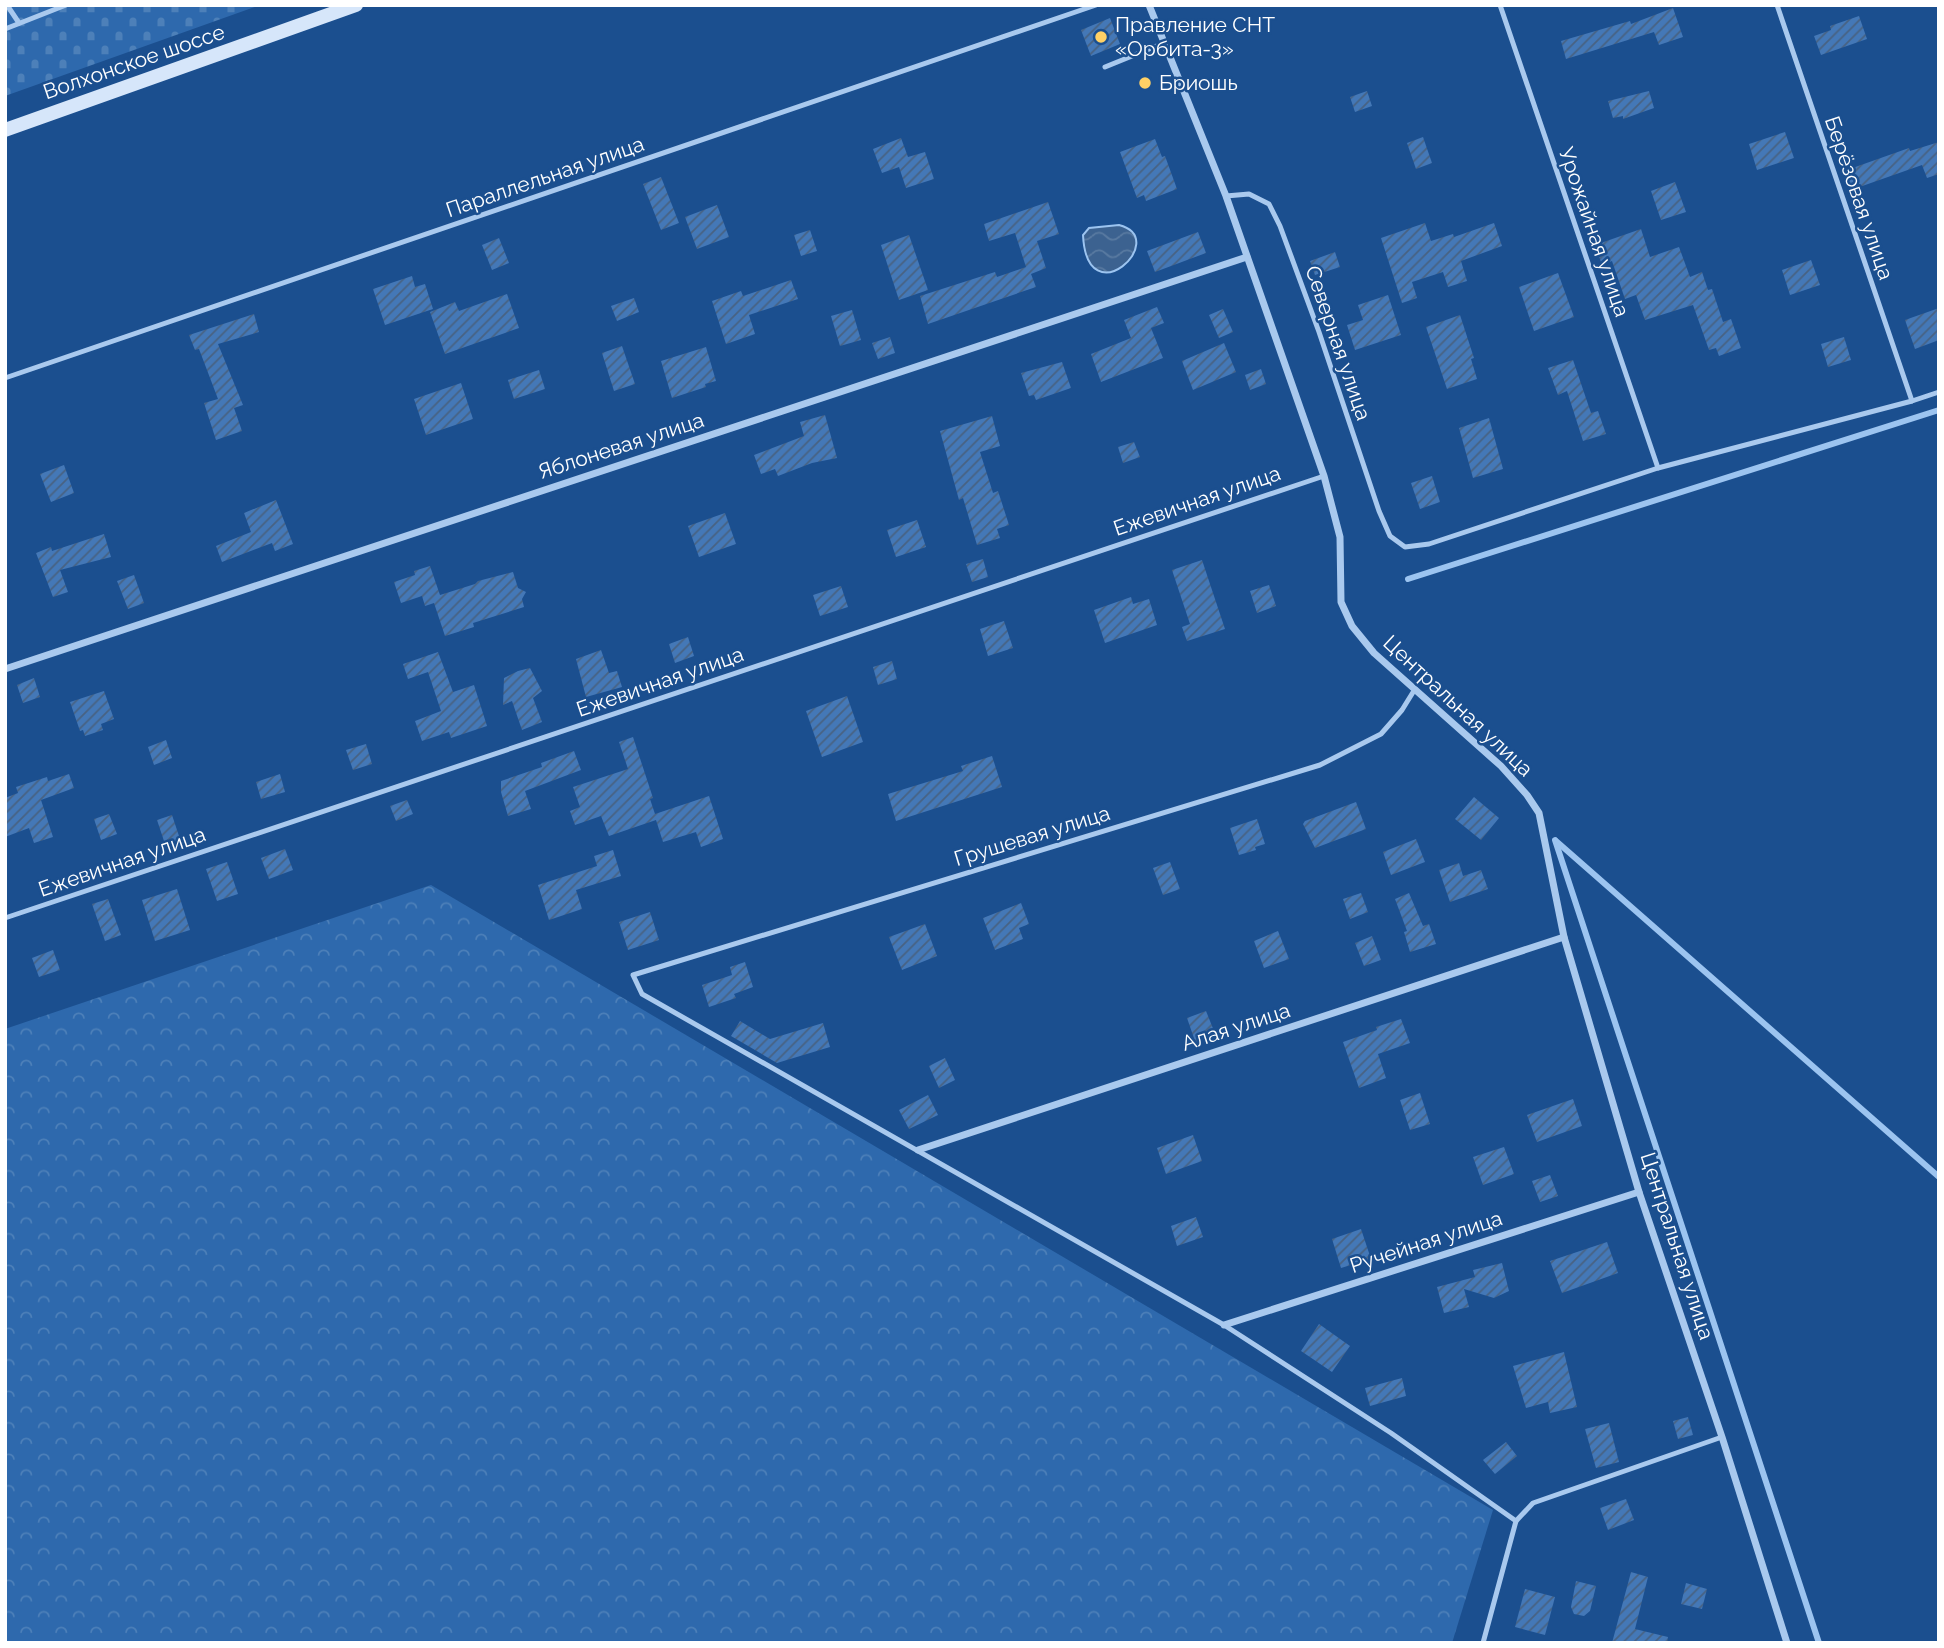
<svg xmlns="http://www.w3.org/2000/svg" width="1944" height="1648" font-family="Raleway,sans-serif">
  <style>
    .forest { fill: url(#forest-crowns) }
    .cemetery { fill: url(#cemetery-stones) }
    .water { fill: url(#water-waves); stroke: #9cc4f0; stroke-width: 2 }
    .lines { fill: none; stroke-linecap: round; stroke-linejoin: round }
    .stream { stroke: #9cc4f0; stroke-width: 6 }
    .building { fill: url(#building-hatch) }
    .service { stroke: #a9c9ee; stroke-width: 5 }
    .minor { stroke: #a9c9ee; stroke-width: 7 }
    .secondary { stroke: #d6e6fa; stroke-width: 14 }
    .poi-dot { fill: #ffd166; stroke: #1b4f8f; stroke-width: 2.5 }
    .labels { text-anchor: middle; stroke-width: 5; stroke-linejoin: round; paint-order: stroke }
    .poi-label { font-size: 21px; fill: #fff; stroke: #1b4f8f; text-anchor: start }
    .street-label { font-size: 21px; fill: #fff; stroke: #1b4f8f }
  </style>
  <defs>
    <pattern id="forest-crowns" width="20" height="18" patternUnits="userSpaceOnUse" patternTransform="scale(1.75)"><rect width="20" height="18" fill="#2e69ad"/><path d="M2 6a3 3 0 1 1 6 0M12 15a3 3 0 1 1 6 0" fill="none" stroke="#4d80b9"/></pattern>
    <pattern id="cemetery-stones" width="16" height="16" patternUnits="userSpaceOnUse" patternTransform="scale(1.75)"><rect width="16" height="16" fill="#2e69ad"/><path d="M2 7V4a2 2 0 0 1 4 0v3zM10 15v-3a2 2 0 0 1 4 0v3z" fill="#4d80b9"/></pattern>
    <pattern id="water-waves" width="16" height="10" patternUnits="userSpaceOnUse" patternTransform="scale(1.75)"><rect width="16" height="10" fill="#3c6290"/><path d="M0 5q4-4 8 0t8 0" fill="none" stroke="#597aa1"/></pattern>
    <pattern id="building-hatch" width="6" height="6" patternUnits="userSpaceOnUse" patternTransform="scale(1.75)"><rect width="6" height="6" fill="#4478b7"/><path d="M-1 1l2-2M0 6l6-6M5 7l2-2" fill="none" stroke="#486282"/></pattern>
  </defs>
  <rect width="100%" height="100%" fill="#1b4f8f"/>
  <path class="forest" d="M431,885L1493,1510L1452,1643H5V1029Z"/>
  <path class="cemetery" d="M5,5H260L5,96Z"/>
  <path class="water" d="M1119,225C1172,239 1087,318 1083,235L1089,228Z"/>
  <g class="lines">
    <g class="stream">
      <path d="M1408,579L1939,410"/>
      <path d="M1555,840L1819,1643"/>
      <path d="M1556,841L1939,1177"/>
    </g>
  </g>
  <g class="building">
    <path d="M1673,8L1683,37L1659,45L1654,32L1566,59L1561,41L1630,21L1631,24Z"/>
    <path d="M1859,16L1867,39L1821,55L1814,36L1831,30L1830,26Z"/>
    <path d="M1110,18L1120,44L1091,56L1081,30Z"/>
    <path d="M1367,91L1372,106L1355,112L1350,97Z"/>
    <path d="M1649,91L1654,108L1623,119V116L1613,118L1608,101Z"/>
    <path d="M1785,132L1794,158L1757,170L1749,144Z"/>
    <path d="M1423,137L1432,163L1416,169L1407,143Z"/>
    <path d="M901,138L908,157L925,152L934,179L906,188L899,167L882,173L873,149Z"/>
    <path d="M1155,139L1162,157L1165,156L1177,189L1146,201L1144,195L1137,198L1120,152Z"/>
    <path d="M1939,142V174L1927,178L1922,165L1851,190L1844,171L1909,148L1910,151Z"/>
    <path d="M661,177L679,223L661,230L643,184Z"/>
    <path d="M1675,182L1686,212L1661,220L1651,191Z"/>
    <path d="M1048,202L1059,234L1037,241L1046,268L1031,274L1036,287L928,324L920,296L995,272L997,277L1026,267L1015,233L989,241L984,224Z"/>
    <path d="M717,205L729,237L697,249L685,217Z"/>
    <path d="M1425,223L1431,241L1453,234L1454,237L1494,223L1502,246L1461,261L1467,281L1448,287L1443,272L1412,282L1417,298L1402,303L1381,238Z"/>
    <path d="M1641,229L1650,257L1679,247L1690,277L1702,272L1708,290L1712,289L1723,322L1731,319L1741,348L1719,356L1716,348L1709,350L1693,305L1645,320L1636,295L1625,299L1612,261L1602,265L1595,245Z"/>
    <path d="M810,230L817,251L801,256L794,235Z"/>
    <path d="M1198,232L1206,253L1155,272L1147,251Z"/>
    <path d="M909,235L928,290L899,300L881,245Z"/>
    <path d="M499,238L509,263L492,270L482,245Z"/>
    <path d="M1335,252L1340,267L1315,275L1310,261Z"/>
    <path d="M1811,260L1820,285L1790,295L1782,270Z"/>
    <path d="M1558,273L1574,317L1534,331L1519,287Z"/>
    <path d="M412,276L415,287L425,284L433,309L385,325L373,289Z"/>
    <path d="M791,280L798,299L749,315L755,334L726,344L712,301L741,291L743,296Z"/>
    <path d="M507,294L519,328L445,354L430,312L455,302L459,311Z"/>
    <path d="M1388,295L1401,335L1355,350L1347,325L1363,320L1358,305Z"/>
    <path d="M634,298L639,312L617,321L611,306Z"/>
    <path d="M1157,307L1164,323L1151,328L1163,358L1101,382L1091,354L1131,338L1124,320Z"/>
    <path d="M1939,308V340L1915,349L1905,320Z"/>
    <path d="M1223,309L1233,332L1219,338L1209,315Z"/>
    <path d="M852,310L861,340L840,346L831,316Z"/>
    <path d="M254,314L259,332L218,344L243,405L234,408L242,431L216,440L204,403L218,399L199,349L195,350L189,335Z"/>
    <path d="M1460,315L1474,358L1471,359L1477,379L1447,389L1426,327Z"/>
    <path d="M890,337L895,353L878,359L872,343Z"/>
    <path d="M1844,337L1851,360L1828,367L1821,344Z"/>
    <path d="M1224,343L1236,372L1193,390L1182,361Z"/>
    <path d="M622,346L635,384L614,391L602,353Z"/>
    <path d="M706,347L716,381L705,384L706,387L672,398L661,361Z"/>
    <path d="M1573,360L1591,413L1598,411L1606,434L1583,441L1567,391L1558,395L1548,368Z"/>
    <path d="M1062,362L1071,388L1036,400L1034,395L1029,396L1021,373Z"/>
    <path d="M1261,369L1266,384L1250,390L1245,375Z"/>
    <path d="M539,370L545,389L514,399L508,380Z"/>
    <path d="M461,383L473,419L426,435L414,399Z"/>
    <path d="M825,415L837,458L812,463L778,476L775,469L761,474L754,455L804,436L800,422Z"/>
    <path d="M992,416L1000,446L980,452L993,493L998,491L1009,525L997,529L1000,538L977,545L963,498L959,500L940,431Z"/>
    <path d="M1489,418L1503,469L1473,478L1459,428Z"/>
    <path d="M1134,442L1140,457L1123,463L1118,447Z"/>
    <path d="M64,465L74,493L51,502L40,474Z"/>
    <path d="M1432,476L1440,502L1420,509L1411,483Z"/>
    <path d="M276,500L293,544L275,551L272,543L222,562L216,546L251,532L244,513Z"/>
    <path d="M725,513L736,544L699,557L688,526Z"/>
    <path d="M917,520L926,547L896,557L887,530Z"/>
    <path d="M104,534L111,557L60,570L68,592L53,597L36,553L51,547L52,551Z"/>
    <path d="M983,559L988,577L972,582L966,564Z"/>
    <path d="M1202,560L1225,629L1187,641L1182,627L1190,624L1172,570Z"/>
    <path d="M430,566L440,595L475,584L478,581L513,572L518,588L526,592L522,599L524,607L473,623L474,627L445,636L434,603L425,606L422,596L401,603L394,582L415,575L414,571Z"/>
    <path d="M134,575L144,603L128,609L117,581Z"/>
    <path d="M1269,585L1276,606L1257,613L1250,591Z"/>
    <path d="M841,586L848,607L820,616L813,595Z"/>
    <path d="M1131,597L1133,604L1149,599L1157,625L1105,643L1094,610Z"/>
    <path d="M1004,621L1013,648L988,656L980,629Z"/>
    <path d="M688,637L694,656L675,663L669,644Z"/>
    <path d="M601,650L609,673L617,671L622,687L586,697L576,659Z"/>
    <path d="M438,652L453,692L474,685L487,726L451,738L449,732L422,741L415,721L441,711L428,672L408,679L403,664Z"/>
    <path d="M892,661L897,679L878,685L873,667Z"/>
    <path d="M530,668L542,691L533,698L542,722L522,730L512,701L503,705L504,678L518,671Z"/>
    <path d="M34,678L40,697L23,703L17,685Z"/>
    <path d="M104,691L114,719L101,724L103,730L85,736L83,730L80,731L70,702Z"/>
    <path d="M847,696L863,742L822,757L806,711Z"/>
    <path d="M633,737L653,798L650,799L655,814L709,796L723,839L701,847L696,832L663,842L656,820L609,836L601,816L575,825L570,811L580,807L573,787L628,769L619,742Z"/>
    <path d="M166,740L172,758L154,765L148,747Z"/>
    <path d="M366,744L372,764L353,770L346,750Z"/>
    <path d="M574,751L581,770L525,791L531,809L508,816L501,792V781L542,767L541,763Z"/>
    <path d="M992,756L1002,787L896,821L888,794L963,771L961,766Z"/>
    <path d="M69,774L74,788L41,800L53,837L34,843L29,828L5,837V798L18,793L16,787L47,777L48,781Z"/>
    <path d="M280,774L285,792L261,799L256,782Z"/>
    <path d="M1474,797L1499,818L1481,840L1455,819Z"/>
    <path d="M407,800L413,814L396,821L390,806Z"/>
    <path d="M1356,802L1366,829L1315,848L1303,824L1305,821Z"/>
    <path d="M109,814L117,834L101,840L94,819Z"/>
    <path d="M172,815L181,842L166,847L157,820Z"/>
    <path d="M1257,819L1265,844L1255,847L1256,850L1239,855L1230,828Z"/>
    <path d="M1416,839L1425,862L1391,875L1383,852Z"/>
    <path d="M285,849L293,870L269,879L261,858Z"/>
    <path d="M613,850L621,876L576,890L582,909L549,920L538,885L597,866L594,856Z"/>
    <path d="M227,862L238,894L217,901L206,869Z"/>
    <path d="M1170,862L1180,889L1163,895L1153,868Z"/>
    <path d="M1459,863L1463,876L1481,870L1488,889L1450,902L1439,870Z"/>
    <path d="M177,889L190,930L155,941L142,900Z"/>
    <path d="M1361,893L1368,912L1350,919L1343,899Z"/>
    <path d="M1409,893L1423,926L1429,924L1436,944L1410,952L1404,932L1407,931L1395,899Z"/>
    <path d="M108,899L121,935L105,941L92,904Z"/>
    <path d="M1021,903L1029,924L1019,928L1023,939L995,950L983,918Z"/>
    <path d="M650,912L659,940L628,950L619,922Z"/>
    <path d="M925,924L937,956L902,970L889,937Z"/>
    <path d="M1278,931L1289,959L1264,968L1254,941Z"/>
    <path d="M1372,936L1381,960L1364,966L1355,943Z"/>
    <path d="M53,950L60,970L39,977L32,958Z"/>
    <path d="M745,962L753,987L734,994L736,998L709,1007L702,985L732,975L730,967Z"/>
    <path d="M1206,1011L1216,1036L1196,1044L1187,1018Z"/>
    <path d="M1401,1019L1410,1043L1378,1054L1386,1078L1359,1088L1343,1042L1377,1030L1376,1027Z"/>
    <path d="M740,1021L770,1039L823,1023L830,1047L777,1063L731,1036Z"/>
    <path d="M945,1058L955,1080L939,1088L929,1066Z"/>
    <path d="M1420,1093L1430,1124L1410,1130L1400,1100Z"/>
    <path d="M928,1095L938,1115L909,1129L899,1110Z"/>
    <path d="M1573,1099L1582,1126L1537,1142L1527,1115Z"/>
    <path d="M1193,1135L1202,1161L1166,1174L1157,1148Z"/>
    <path d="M1504,1147L1514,1174L1483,1185L1473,1157Z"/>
    <path d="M1550,1175L1558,1196L1540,1202L1532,1181Z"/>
    <path d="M1196,1217L1203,1237L1177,1246L1171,1226Z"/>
    <path d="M1361,1229L1371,1259L1341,1268L1332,1239Z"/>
    <path d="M1607,1242L1618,1273L1562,1293L1550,1261Z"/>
    <path d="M1502,1263L1509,1291L1494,1298L1464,1289L1469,1307L1444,1313L1437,1287L1475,1277L1473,1270Z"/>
    <path d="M1319,1324L1350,1346L1332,1372L1301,1351Z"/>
    <path d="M1564,1352L1577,1407L1550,1413L1548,1402L1526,1408L1513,1366Z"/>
    <path d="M1402,1378L1406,1396L1370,1406L1365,1388Z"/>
    <path d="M1688,1417L1693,1435L1678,1439L1673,1421Z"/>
    <path d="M1609,1423L1619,1462L1596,1468L1585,1429Z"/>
    <path d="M1506,1442L1517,1456L1495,1474L1483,1460Z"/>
    <path d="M1626,1499L1634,1520L1608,1530L1600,1508Z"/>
    <path d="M1631,1572L1648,1577L1635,1629L1668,1637L1667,1643H1612Z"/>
    <path d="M1576,1581L1596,1586L1590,1611L1584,1616L1574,1614L1571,1607Z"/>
    <path d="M1686,1583L1707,1589L1702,1609L1681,1604Z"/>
    <path d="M1525,1589L1555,1597L1545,1635L1515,1627Z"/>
  </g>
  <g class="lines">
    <g class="service">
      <path d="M7,5L19,23"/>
      <path d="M1500,5L1658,468"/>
      <path d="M1777,5L1912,401"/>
      <path d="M5,29L66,5"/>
      <path d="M1105,67L1164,43"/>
      <path d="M1226,196L1249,194L1269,204L1280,226L1319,332L1379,511L1390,536L1405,547L1429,544L1658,468L1912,401L1939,392"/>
      <path d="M5,378L1096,5"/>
      <path d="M1415,689L1402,710L1381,734L1320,765L633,975L642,994L1224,1325L1391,1433L1516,1521L1533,1503L1722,1437"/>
      <path d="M5,918L1324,476"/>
      <path d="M1483,1643L1516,1521"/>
    </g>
    <g class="minor">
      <path d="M1149,5L1226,196L1324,476L1340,537L1341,602L1352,626L1374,653L1501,766L1527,795L1539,813L1564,937L1639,1192L1722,1437L1787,1643"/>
      <path d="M5,669L1247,257"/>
      <path d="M918,1150L1564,937"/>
      <path d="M1224,1325L1639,1192"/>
    </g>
    <path class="secondary" d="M5,130L356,5"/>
  </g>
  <g class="poi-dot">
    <circle cx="1101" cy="37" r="7"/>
    <circle cx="1145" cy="83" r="7"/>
  </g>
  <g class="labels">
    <g class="poi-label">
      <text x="1115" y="32">Правление СНТ<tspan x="1115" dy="24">«Орбита-3»</tspan></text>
      <text x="1159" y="90">Бриошь</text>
    </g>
    <g class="street-label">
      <text transform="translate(134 62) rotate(-19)" y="7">Волхонское шоссе</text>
      <text transform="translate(545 177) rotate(-19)" y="7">Параллельная улица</text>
      <text transform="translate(1859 198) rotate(71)" y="7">Берёзовая улица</text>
      <text transform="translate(1594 232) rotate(71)" y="7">Урожайная улица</text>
      <text transform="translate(1338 343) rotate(71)" y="7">Северная улица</text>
      <text transform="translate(621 446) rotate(-18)" y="7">Яблоневая улица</text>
      <text transform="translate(1197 501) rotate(-19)" y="7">Ежевичная улица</text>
      <text transform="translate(660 682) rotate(-19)" y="7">Ежевичная улица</text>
      <text transform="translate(1458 706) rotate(43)" y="7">Центральная улица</text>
      <text transform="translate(1032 836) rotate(-17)" y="7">Грушевая улица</text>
      <text transform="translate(122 862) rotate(-19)" y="7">Ежевичная улица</text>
      <text transform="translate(1236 1027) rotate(-18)" y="7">Алая улица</text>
      <text transform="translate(1426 1242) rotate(-18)" y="7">Ручейная улица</text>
      <text transform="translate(1677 1246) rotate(72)" y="7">Центральная улица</text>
    </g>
  </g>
  <rect width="1944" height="1648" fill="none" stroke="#ffffff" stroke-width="14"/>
</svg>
